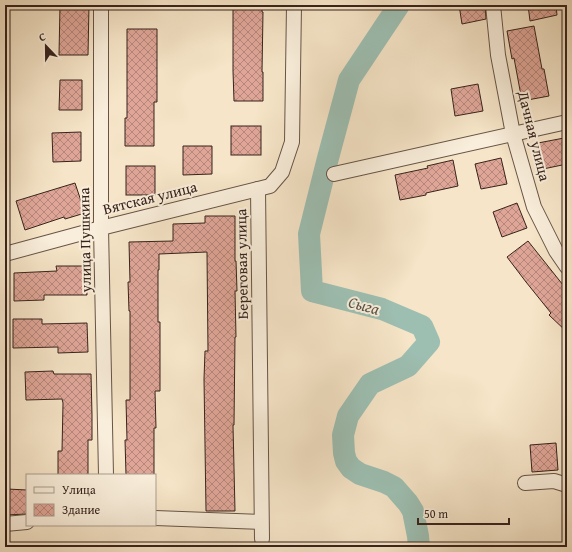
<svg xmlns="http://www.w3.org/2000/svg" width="572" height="552" font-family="'Gentium Book Plus',serif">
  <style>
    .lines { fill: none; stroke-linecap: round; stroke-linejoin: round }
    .river { stroke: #9dbfb2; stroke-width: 22 }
    .building { fill: url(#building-cross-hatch); stroke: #37231c }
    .minor-casing { stroke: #675447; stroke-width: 16 }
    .minor { stroke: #f9eedb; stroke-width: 14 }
    .labels { text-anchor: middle; stroke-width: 4; stroke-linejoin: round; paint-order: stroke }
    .street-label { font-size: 15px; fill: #37231c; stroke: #f9eedb }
    .water-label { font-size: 16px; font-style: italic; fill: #565249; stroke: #f9eedb }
  </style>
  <defs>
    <pattern id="building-cross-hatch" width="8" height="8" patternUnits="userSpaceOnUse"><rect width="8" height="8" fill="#dfa698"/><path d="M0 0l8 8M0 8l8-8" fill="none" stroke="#b6877b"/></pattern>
  </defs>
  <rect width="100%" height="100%" fill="#f6e5c8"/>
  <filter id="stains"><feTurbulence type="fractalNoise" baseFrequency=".005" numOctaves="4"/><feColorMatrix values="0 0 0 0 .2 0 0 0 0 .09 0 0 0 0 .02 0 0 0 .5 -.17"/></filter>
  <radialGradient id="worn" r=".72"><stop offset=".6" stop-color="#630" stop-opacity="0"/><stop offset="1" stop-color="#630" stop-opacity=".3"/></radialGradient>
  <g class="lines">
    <path class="river" d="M399,5L349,80L328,158L309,234L312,291L382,309L422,326L429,342L408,366L370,384L348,416L343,435L344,453L346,461L351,468L360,474L384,482L394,487L408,503L413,511L418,536L419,547"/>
  </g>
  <g class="building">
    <path d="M60,5H89L88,55H59Z"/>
    <path d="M233,5H262V12H263L262,72H263V101H234L233,71Z"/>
    <path d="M459,5H485L486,19L462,24Z"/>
    <path d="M528,5H556L557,15L530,21Z"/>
    <path d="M534,26L542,69H544L549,96L522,101L514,58L512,59L507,31Z"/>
    <path d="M127,29H157V102H154V146H125V118H127Z"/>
    <path d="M60,80H82V110H59Z"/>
    <path d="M478,84L483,111L455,116L451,89Z"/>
    <rect x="231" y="126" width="30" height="29"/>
    <path d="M81,132V161L53,162L52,133Z"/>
    <path d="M564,138L567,156V164L543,169L538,143Z"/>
    <path d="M183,146H212V174L183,175Z"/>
    <path d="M501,158L507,184L481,189L475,164Z"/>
    <path d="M453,160L458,186L426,193V195L400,200L395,175L428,168L427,166Z"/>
    <rect x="126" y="166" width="29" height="29"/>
    <path d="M75,183L85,213L65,219L64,217L25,230L16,201Z"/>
    <path d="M517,203L527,228L502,237L493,212Z"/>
    <path d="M205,216H235V261H236L237,291H235L236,337H235L234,425H233L235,511H206L204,379L205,351H208L207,252L159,254V270H158V322H160V391H155L156,428H154V475H126L125,440H127L126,400H130V311H129L128,282H130L129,242L173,241V224L205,223Z"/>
    <path d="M528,241L567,290V332L549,315L551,313L526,282L507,257Z"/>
    <path d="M56,266H86L87,295H44V300L14,301V273L57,271Z"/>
    <path d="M13,319H42V324L87,323L88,352L58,353V347L13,348Z"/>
    <path d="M53,371L54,374H91L92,415V440H88V475H58V451H62L63,403L62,399L26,400L25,372Z"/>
    <path d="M556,443L558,470L532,472L530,445Z"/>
    <path d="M7,489L27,490V514L6,515Z"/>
  </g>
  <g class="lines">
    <g class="minor-casing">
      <g id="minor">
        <path d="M101,5V228L106,475"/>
        <path d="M493,5L498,55L513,134L534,207L556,251L567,267"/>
        <path d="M334,174L513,134L567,122"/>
        <path d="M5,254L101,228L258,189"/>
        <path d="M525,483L554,481L567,485"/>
        <path d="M155,518L261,522"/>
        <path d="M5,524L27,522"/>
        <path d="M262,539L258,189L270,186L282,172L292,142L294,5"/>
      </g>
    </g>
    <use href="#minor" class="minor"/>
  </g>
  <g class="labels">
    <g class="street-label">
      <text transform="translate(534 136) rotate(76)" y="5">Дачная улица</text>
      <text transform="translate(150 198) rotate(-14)" y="5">Вятская улица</text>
      <text transform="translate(85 240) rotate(-91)" y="5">улица Пушкина</text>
      <text transform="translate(242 264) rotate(-91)" y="5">Береговая улица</text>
    </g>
    <g class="water-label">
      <text transform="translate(364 305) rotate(15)" y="6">Сыга</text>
    </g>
  </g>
  <rect width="572" height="552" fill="none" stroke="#f6e5c8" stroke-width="20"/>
  <rect x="6" y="6" width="560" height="540" fill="none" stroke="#37231c" stroke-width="2"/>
  <rect x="10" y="10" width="552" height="532" fill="none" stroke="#37231c"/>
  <rect x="26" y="474" width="130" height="52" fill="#f9eedb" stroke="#ab9d8f"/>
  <rect x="34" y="487" width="20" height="6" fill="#f9eedb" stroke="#ab9d8f"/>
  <text x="62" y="494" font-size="12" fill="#37231c">Улица</text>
  <rect x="34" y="504" width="20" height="12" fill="url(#building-cross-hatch)" stroke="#ab9d8f"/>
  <text x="62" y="514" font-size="12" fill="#37231c">Здание</text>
  <g transform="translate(46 46) rotate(338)" stroke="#f9eedb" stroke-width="3" paint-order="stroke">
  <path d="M0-3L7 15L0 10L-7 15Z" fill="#37231c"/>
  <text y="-6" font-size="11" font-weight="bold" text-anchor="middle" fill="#37231c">С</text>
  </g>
  <path d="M418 518v6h91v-6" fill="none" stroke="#37231c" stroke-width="2"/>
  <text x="424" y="518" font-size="12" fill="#37231c" stroke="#f9eedb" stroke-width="3" paint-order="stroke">50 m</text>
  <rect width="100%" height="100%" filter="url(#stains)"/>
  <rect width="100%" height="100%" fill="url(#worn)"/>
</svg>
